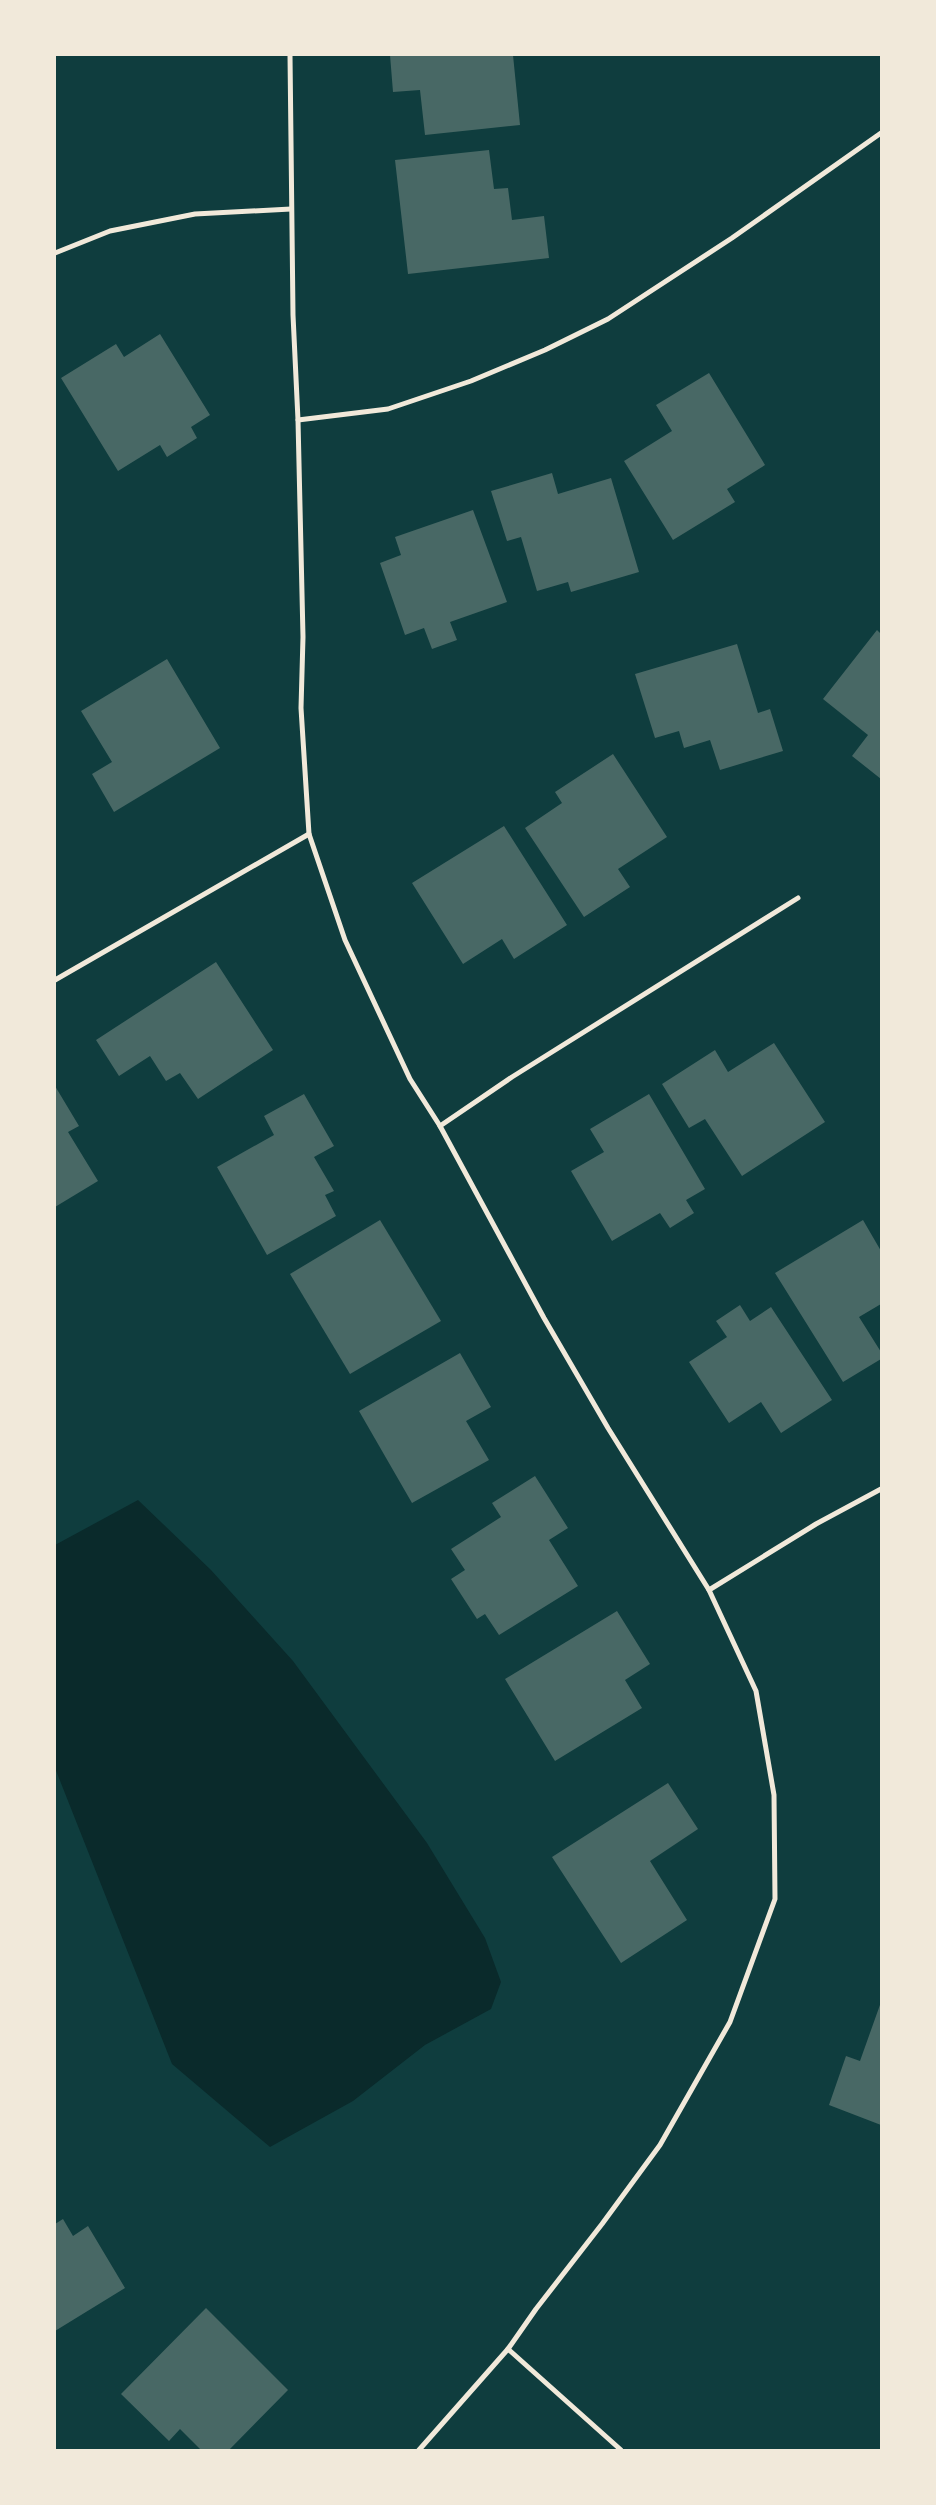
<svg xmlns="http://www.w3.org/2000/svg" width="936" height="2505" font-family="Ubuntu,sans-serif">
  <style>
    .water { fill: #0a2a2b }
    .building { fill: #486865 }
    .lines { fill: none; stroke-linecap: round; stroke-linejoin: round }
    .minor { stroke: #f1e9da; stroke-width: 5 }
  </style>
  <rect width="100%" height="100%" fill="#0f3d3e"/>
  <path class="water" d="M138,1500L211,1570L293,1661L427,1843L485,1938L501,1982L491,2009L425,2045L353,2101L270,2147L172,2064L55,1768V1545Z"/>
  <g class="building">
    <path d="M390,55H513L520,125L425,135L420,90L393,92Z"/>
    <path d="M489,150L494,189L508,188L512,220L544,216L549,258L408,274L395,160Z"/>
    <path d="M160,334L210,415L191,427L197,438L167,457L160,445L118,471L61,378L116,344L124,357Z"/>
    <path d="M709,373L765,465L727,489L735,502L673,540L624,461L672,431L656,405Z"/>
    <path d="M552,473L558,494L611,478L639,572L571,592L568,582L537,591L521,537L507,541L491,491Z"/>
    <path d="M473,510L507,602L450,622L457,640L432,649L424,628L405,635L380,563L401,555L395,537Z"/>
    <path d="M877,630L881,634V779L852,756L868,735L823,699Z"/>
    <path d="M737,644L758,713L770,709L783,751L720,770L710,740L684,748L679,731L655,738L635,674Z"/>
    <path d="M167,659L220,748L114,812L92,774L112,762L81,711Z"/>
    <path d="M613,754L667,837L618,869L630,887L584,917L525,828L562,803L555,792Z"/>
    <path d="M504,826L567,925L514,959L502,939L463,964L412,883Z"/>
    <path d="M216,962L273,1050L198,1099L180,1073L166,1081L150,1056L119,1076L96,1040Z"/>
    <path d="M774,1043L825,1122L742,1176L705,1119L689,1128L662,1084L715,1050L728,1072Z"/>
    <path d="M55,1086L79,1126L68,1132L98,1181L55,1207Z"/>
    <path d="M304,1094L334,1146L314,1157L334,1191L325,1195L336,1216L267,1255L217,1167L274,1135L264,1116Z"/>
    <path d="M649,1094L705,1189L686,1200L694,1213L670,1228L660,1213L612,1241L571,1171L604,1152L590,1129Z"/>
    <path d="M380,1220L441,1321L350,1374L290,1274Z"/>
    <path d="M863,1220L881,1251V1304L859,1317L881,1352V1359L843,1382L775,1273Z"/>
    <path d="M740,1305L750,1321L771,1307L832,1400L781,1433L761,1402L729,1423L689,1362L727,1337L716,1321Z"/>
    <path d="M460,1353L491,1407L466,1421L489,1460L412,1503L359,1411Z"/>
    <path d="M535,1476L568,1528L549,1540L578,1586L499,1635L485,1614L477,1619L451,1579L465,1570L451,1549L501,1517L492,1503Z"/>
    <path d="M617,1611L650,1664L625,1680L642,1708L555,1761L505,1679Z"/>
    <path d="M668,1783L698,1829L650,1861L687,1920L621,1963L552,1857Z"/>
    <path d="M881,2002V2125L829,2105L846,2056L860,2061Z"/>
    <path d="M63,2219L73,2236L88,2226L125,2288L55,2331V2224Z"/>
    <path d="M206,2308L288,2390L229,2450H201L180,2429L169,2441L121,2394Z"/>
  </g>
  <g class="lines">
    <g class="minor">
      <path d="M290,55L293,315L298,420L303,637L301,708L309,834L345,940L410,1079L440,1126L544,1318L608,1428L709,1590L756,1691L774,1795L775,1899L730,2022L660,2145L602,2224L536,2309L508,2349L419,2450"/>
      <path d="M55,253L110,231L195,214L291,209"/>
      <path d="M298,420L388,409L471,381L545,350L608,319L732,238L881,133"/>
      <path d="M55,980L309,834"/>
      <path d="M440,1126L512,1077L798,898"/>
      <path d="M709,1590L816,1524L881,1489"/>
      <path d="M508,2349L621,2450"/>
    </g>
  </g>
  <rect width="936" height="2505" fill="none" stroke="#f1e9da" stroke-width="112"/>
</svg>
